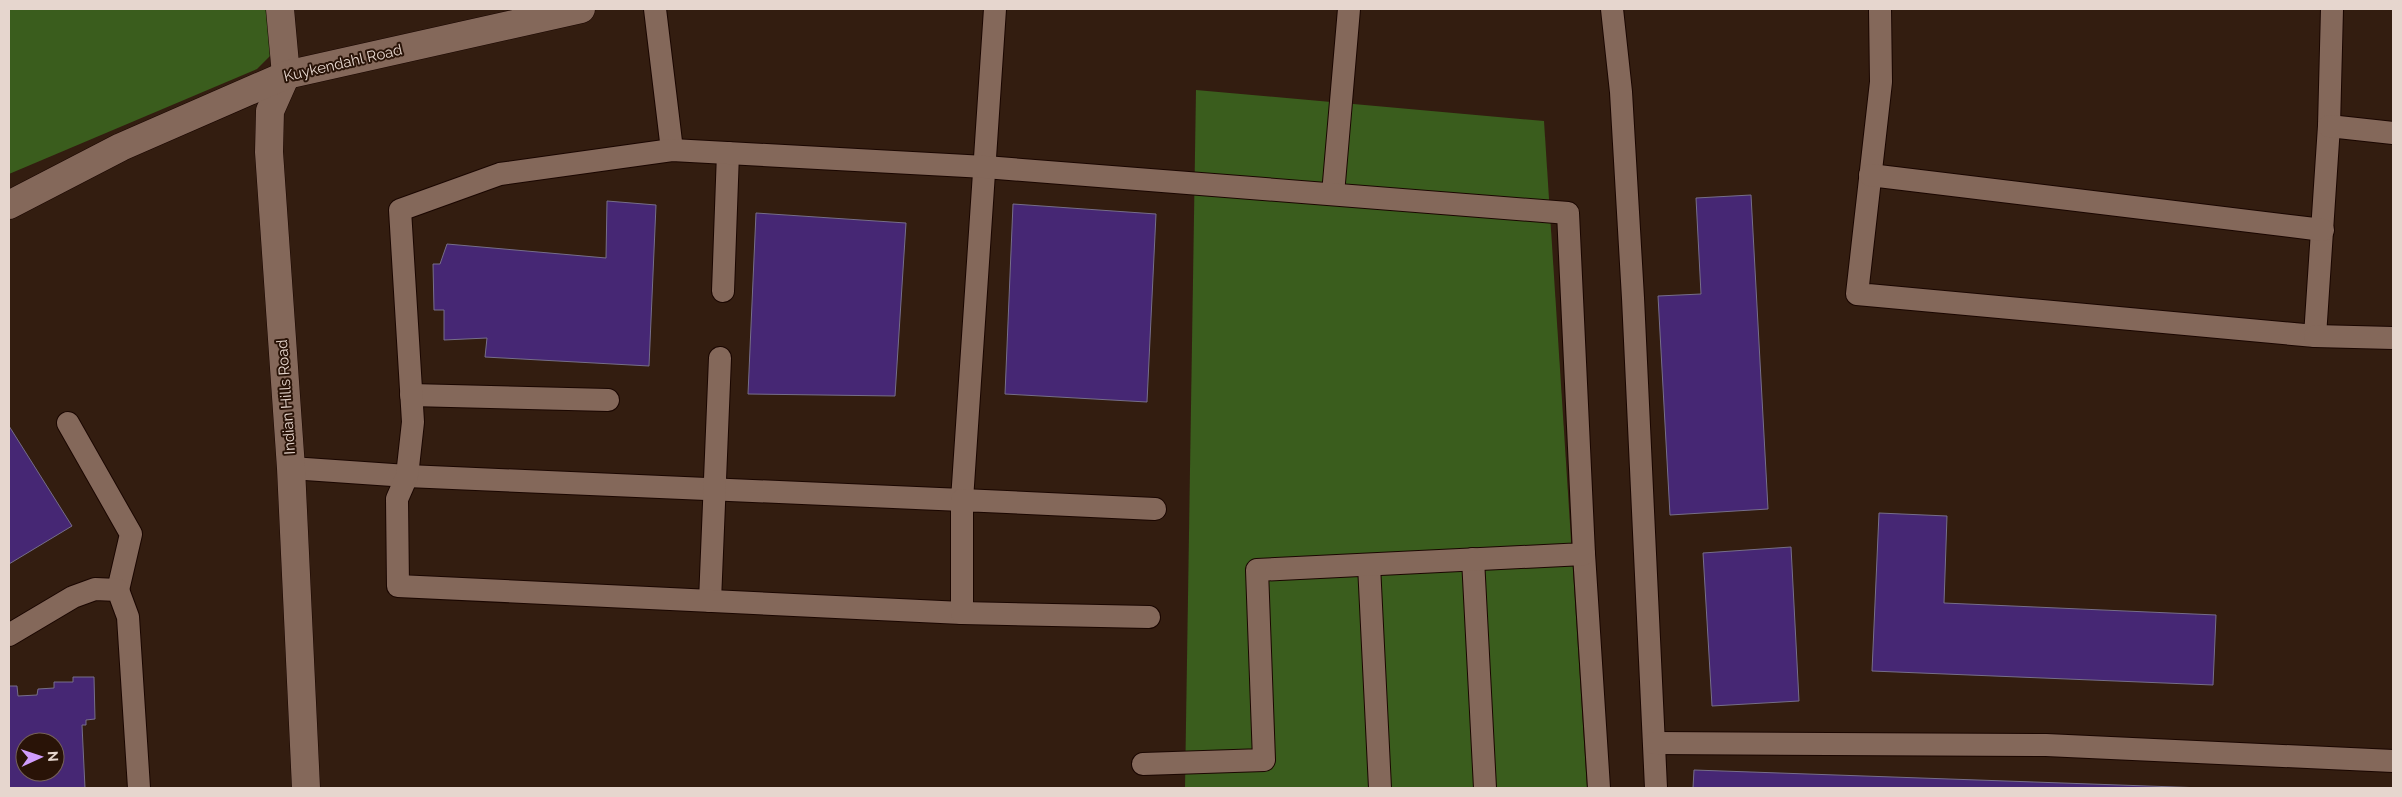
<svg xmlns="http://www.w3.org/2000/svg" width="2402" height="797" font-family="Raleway,sans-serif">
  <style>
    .forest { fill: #3a5d1d }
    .building { fill: #462774; stroke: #766e89; fill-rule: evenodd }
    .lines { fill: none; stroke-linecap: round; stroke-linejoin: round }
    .lane-casing { stroke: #1a0600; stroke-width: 24 }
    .street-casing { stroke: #1a0600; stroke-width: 29 }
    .secondary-casing { stroke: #1a0600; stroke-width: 29 }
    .lane { stroke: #84685a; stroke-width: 22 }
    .street { stroke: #84685a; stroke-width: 28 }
    .secondary { stroke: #84685a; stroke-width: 28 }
    .labels { text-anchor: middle; stroke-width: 4; stroke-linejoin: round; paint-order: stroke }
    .street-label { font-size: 15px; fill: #e6d6ce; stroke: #291307 }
  </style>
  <rect width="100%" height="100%" fill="#331d10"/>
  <g class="forest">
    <path d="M9,9H269L273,53L257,69L9,174Z"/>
    <path d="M1196,90L1544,121L1587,788H1185Z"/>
  </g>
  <g class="building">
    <path d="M1751,195L1768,509L1670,515L1658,296L1701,294L1696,198Z"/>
    <path d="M607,201L656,205L649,366L485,357L487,338L444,340V310H434L433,264H440L447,244L606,258Z"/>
    <path d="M1013,204L1156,214L1147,402L1005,394Z"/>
    <path d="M756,213L906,223L895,396L748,394Z"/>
    <path d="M9,426L72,526L9,564Z"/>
    <path d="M1879,513L1947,516L1944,603L2216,615L2213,685L1872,671Z"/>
    <path d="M1791,547L1799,701L1712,706L1703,553Z"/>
    <path d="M73,677H94L95,719L86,720V725H82L85,788H9V686H17L18,696L37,695L38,689L54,688V682H73ZM25,742H55V772H25Z"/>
    <path d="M1694,770L2204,788H1693Z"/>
  </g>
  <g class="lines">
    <g class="lane-casing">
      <g id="lane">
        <path d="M655,9L672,150"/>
        <path d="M1612,9L1621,92L1633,298L1656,788"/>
        <path d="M1880,9L1881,82L1857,294L2315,336L2329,126L2332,9"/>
        <path d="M2329,126L2393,133"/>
        <path d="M1870,175L2323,230"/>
        <path d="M1333,194L1349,9"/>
        <path d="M723,291L728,153"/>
        <path d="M2315,336L2393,338"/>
        <path d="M411,395L608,400"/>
        <path d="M68,423L131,534L118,590"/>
        <path d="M291,468L407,476L962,500L995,9"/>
        <path d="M1584,554L1599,788"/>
        <path d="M1473,559L1485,788"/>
        <path d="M1369,565L1380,788"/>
        <path d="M710,601L720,358"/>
        <path d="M962,613L398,586L397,499L407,476L413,422L400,210L500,174L672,150L985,167L1568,213L1584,554L1257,570L1264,760L1143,764"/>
        <path d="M1149,617L962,613V500L1155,509"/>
        <path d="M9,635L73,597L95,589L118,590L128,617L139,788"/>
        <path d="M1654,743L2046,745L2393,761"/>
      </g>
    </g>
    <g class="street-casing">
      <path id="street" d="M280,9L286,75L270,111L269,152L291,468L306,788"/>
    </g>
    <g class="secondary-casing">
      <path id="secondary" d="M9,205L121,147L286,75L581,9"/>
    </g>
    <use href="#lane" class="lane"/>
    <use href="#street" class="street"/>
    <use href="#secondary" class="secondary"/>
  </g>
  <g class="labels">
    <g class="street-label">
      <text transform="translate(343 63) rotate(-13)" y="5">Kuykendahl Road</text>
      <text transform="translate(286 397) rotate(-94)" y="5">Indian Hills Road</text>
    </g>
  </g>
  <rect width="2402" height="797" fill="none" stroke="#e6d6ce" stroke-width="20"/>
  <g transform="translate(40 757) rotate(87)"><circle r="24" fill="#291307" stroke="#756157"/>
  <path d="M0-4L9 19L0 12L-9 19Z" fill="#d19dfe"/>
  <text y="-8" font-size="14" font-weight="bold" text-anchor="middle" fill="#e6d6ce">N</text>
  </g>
</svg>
